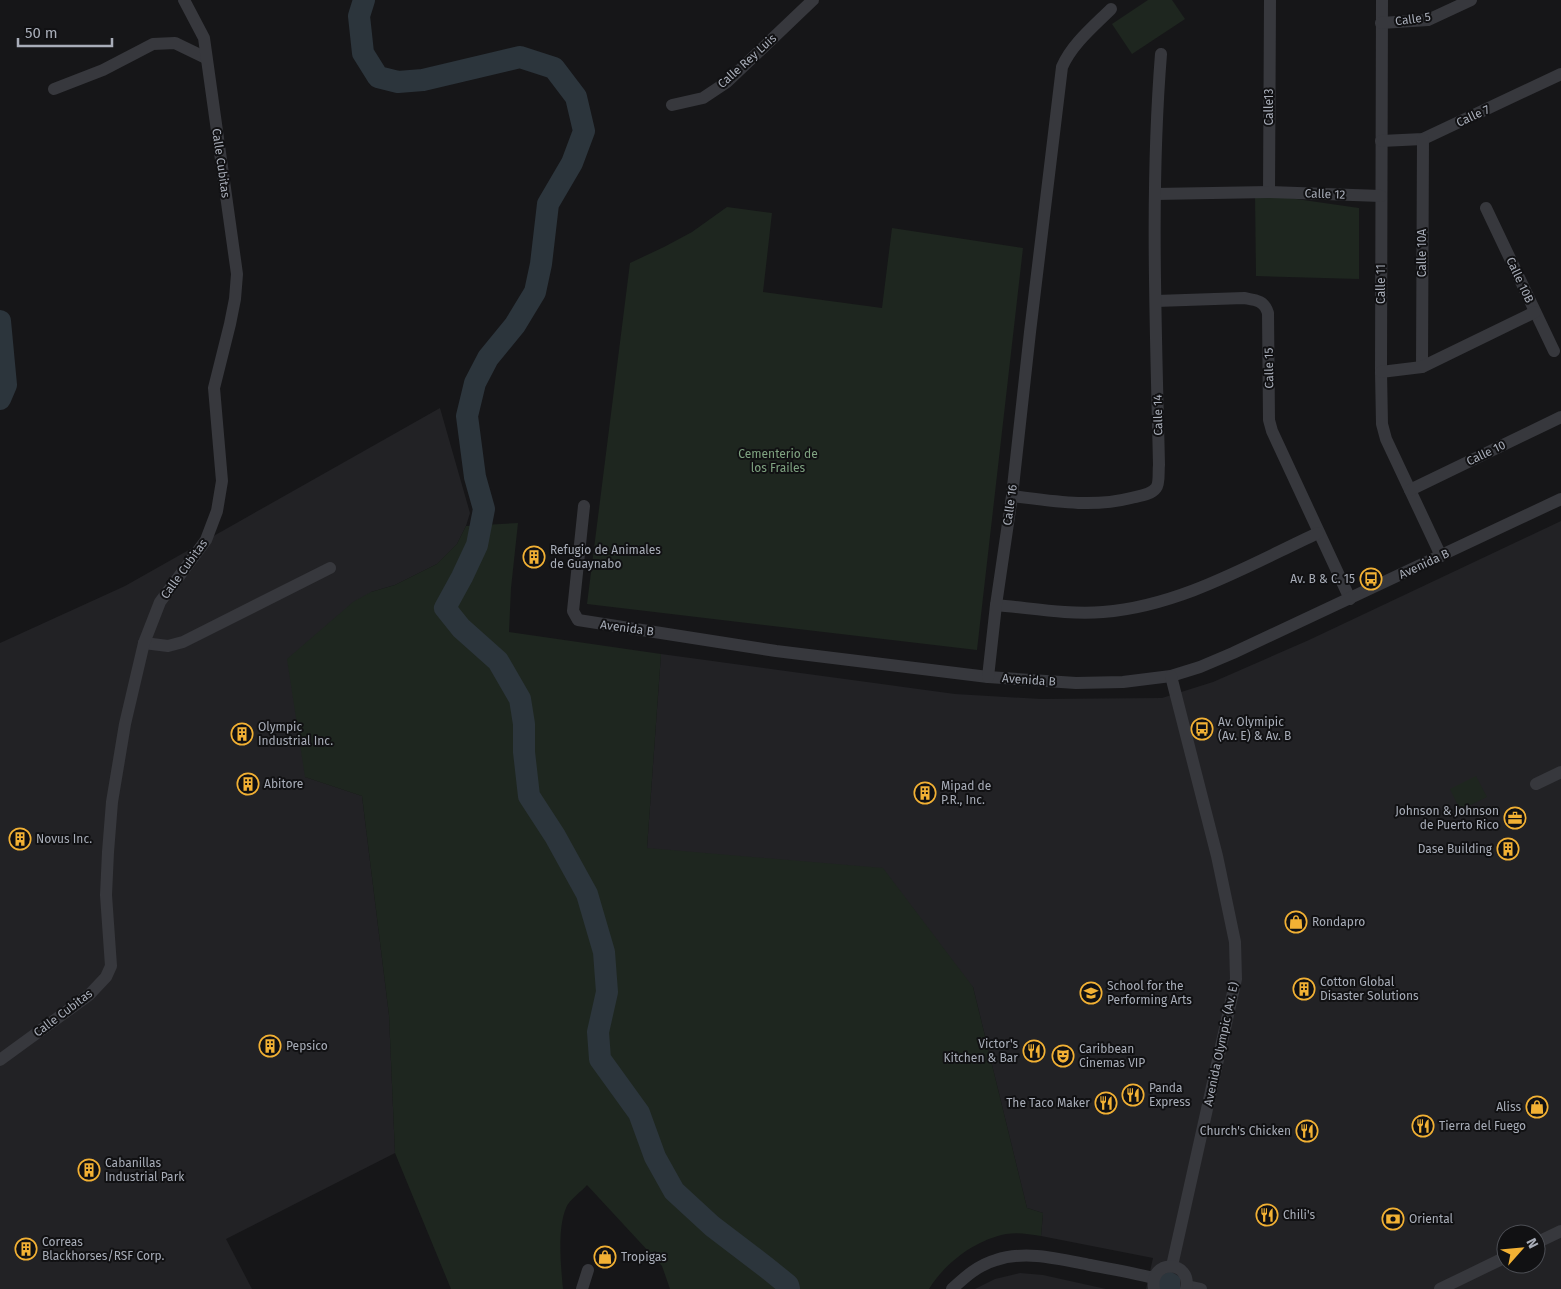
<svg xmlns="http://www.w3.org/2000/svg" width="1561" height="1289" font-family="'Fira Sans',sans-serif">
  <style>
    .built { fill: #222225; fill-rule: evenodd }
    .green { fill: #1e261f }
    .water { fill: #2c353c }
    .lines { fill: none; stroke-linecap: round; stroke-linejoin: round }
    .river { stroke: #2c353c; stroke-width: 22 }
    .minor { stroke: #37383d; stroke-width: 12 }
    .labels { text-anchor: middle; stroke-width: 4; stroke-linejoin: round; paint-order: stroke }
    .street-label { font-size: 12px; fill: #a8adb8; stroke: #111113 }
    .park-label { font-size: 12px; fill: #7fa381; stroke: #111113 }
    .poi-label { font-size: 12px; fill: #a8adb8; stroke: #111113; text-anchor: start }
  </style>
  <rect width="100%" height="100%" fill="#161618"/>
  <g class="built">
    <path d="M440,408L470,513L466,526L457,544L437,564L395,585L371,592L305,777L362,796L389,1015L395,1153L226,1239L252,1289H0V643L125,586Z"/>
    <path d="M1561,521V1289H1146L1153,1258L1041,1236L1043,1213L1027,1208L973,987L647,848L661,654L955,694L1041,699L1162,698L1213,682L1309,640ZM1506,1234H1536V1264H1506Z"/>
    <path d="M1020,1273L1043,1275L1106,1289H975L995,1279Z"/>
  </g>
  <g class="green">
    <path d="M1148,0H1172L1185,19L1132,54L1112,24Z"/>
    <path d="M1255,193L1359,208V279L1256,276Z"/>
    <path d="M727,207L772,213L763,292L882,308L892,228L1023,248L977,650L587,604L630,263L664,247L692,232Z"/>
    <path d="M518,523L511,588L509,632L661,654L647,848L883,868L973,987L1027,1208L1043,1213L1041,1236C1029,1234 1018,1232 1006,1234C975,1240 945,1263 929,1289H670L662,1266L587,1185C582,1191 568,1201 566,1208C557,1229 561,1267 563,1289H451L395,1153L389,1015L362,796L305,777L287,659L353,602L371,592L395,585L437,564L457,544L466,526Z"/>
    <path d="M1476,776L1487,797L1460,810L1450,789Z"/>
  </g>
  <path class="water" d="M1170,1271L1180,1277V1289H1159V1276Z"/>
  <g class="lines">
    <g class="river">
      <path d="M364,0L359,16L363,53L378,77L398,82L423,80L520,57L554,68L576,97L584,131L572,163L548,204L541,264L535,292L515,325L488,358L475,383L467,416L475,477L484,509L477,545L462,577L445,608L461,628L498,661L520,699L524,724V752L529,796L555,836L587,894L604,952L607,992L598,1032L600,1059L639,1113L655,1157L674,1191L712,1226L767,1268L788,1285L789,1289"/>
      <path d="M0,321L6,385L0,399"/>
    </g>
    <g class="minor">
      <path d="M1382,0L1381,372L1382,424L1386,439L1441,556"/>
      <path d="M1381,23L1428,20L1471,0"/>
      <path d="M54,89L103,70L153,44L175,43L206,58"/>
      <path d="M672,105L703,98L727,82L813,0"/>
      <path d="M1381,141L1423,139L1561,74"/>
      <path d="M1269,192L1270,0"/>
      <path d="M1155,194L1269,192L1381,196"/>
      <path d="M1486,208L1554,351"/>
      <path d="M1156,301L1244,298C1255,300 1264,300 1268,313L1269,420L1272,431L1350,599"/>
      <path d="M1422,367L1423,139"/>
      <path d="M1381,372L1422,367L1535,312"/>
      <path d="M1410,490L1561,417"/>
      <path d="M1012,496C1052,501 1092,508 1131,498C1139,496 1151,495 1156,488C1160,483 1158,472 1159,465C1156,328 1150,191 1161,54"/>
      <path d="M584,506L573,611L578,620L776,651L988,677L1076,683L1123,682L1171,676L1200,667L1233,653L1561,499"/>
      <path d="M996,605C1031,608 1068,615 1103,612C1180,606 1249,565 1318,533"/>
      <path d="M144,643L168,646L183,642L330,568"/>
      <path d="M1171,676L1217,856L1235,942L1236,979L1172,1266"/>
      <path d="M988,677L996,605L1012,496L1030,332L1062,67C1072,44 1093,27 1111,9"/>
      <path d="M1536,784L1561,772"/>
      <path d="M0,1060L89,995L106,977L111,966L106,895L108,852L112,802L125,724L144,643L160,602L206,540L217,511L222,481L214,388L230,324L235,299L237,274L204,38L184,0"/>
      <path d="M1536,1243L1561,1231"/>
      <path d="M1187,1286L1201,1289"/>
      <path d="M582,1289L588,1270"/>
      <path d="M952,1289C965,1277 978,1265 996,1260C1026,1250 1059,1259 1090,1265C1111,1269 1133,1273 1154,1278"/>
      <path d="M1154,1289C1149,1258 1193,1260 1186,1289"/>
      <path d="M1440,1289L1506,1257"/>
    </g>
  </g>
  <defs>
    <g id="building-ring" transform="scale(1.125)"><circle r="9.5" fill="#111113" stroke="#f2b134" stroke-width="1.5"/><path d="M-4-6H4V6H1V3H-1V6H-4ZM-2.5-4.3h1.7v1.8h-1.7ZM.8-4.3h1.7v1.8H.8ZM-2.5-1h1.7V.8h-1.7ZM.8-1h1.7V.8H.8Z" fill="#f2b134"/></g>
    <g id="bus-ring" transform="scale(1.125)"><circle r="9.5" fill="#111113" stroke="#f2b134" stroke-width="1.5"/><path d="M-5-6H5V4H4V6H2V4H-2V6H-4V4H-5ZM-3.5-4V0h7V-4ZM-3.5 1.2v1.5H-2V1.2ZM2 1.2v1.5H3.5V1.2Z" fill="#f2b134"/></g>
    <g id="office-ring" transform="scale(1.125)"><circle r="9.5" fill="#111113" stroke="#f2b134" stroke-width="1.5"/><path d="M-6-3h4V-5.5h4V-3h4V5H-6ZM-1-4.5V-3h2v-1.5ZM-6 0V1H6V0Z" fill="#f2b134"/></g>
    <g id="shop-ring" transform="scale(1.125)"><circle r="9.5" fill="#111113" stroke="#f2b134" stroke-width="1.5"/><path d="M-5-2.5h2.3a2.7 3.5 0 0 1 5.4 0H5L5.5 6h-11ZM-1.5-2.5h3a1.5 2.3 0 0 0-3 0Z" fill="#f2b134"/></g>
    <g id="school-ring" transform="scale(1.125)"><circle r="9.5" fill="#111113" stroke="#f2b134" stroke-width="1.5"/><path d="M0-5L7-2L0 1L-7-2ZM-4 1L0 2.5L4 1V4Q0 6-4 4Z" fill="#f2b134"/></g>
    <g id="restaurant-ring" transform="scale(1.125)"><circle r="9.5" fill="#111113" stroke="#f2b134" stroke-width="1.5"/><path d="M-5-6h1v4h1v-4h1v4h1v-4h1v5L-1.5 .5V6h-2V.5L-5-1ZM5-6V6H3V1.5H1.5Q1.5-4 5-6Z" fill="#f2b134"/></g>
    <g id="theatre-ring" transform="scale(1.125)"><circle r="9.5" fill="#111113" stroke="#f2b134" stroke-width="1.5"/><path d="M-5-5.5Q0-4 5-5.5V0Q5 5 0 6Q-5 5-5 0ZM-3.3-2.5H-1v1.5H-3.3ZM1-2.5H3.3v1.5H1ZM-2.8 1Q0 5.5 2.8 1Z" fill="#f2b134"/></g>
    <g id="bank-ring" transform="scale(1.125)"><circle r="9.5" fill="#111113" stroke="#f2b134" stroke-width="1.5"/><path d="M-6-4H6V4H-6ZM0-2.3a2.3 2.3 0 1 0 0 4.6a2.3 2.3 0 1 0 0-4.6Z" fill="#f2b134"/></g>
  </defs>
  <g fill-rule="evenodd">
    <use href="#building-ring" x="534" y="557"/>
    <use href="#bus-ring" x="1371" y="579"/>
    <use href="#bus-ring" x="1202" y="729"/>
    <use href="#building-ring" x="242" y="734"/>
    <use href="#building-ring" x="248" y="784"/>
    <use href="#building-ring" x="925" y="793"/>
    <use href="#office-ring" x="1515" y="818"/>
    <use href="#building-ring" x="20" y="839"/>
    <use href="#building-ring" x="1508" y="849"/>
    <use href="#shop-ring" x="1296" y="922"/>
    <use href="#building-ring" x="1304" y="989"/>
    <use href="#school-ring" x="1091" y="993"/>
    <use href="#building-ring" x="270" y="1046"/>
    <use href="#restaurant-ring" x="1034" y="1051"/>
    <use href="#theatre-ring" x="1063" y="1056"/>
    <use href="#restaurant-ring" x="1133" y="1095"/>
    <use href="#restaurant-ring" x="1106" y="1103"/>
    <use href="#shop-ring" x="1537" y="1107"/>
    <use href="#restaurant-ring" x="1423" y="1126"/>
    <use href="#restaurant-ring" x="1307" y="1131"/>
    <use href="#building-ring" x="89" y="1170"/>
    <use href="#restaurant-ring" x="1267" y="1215"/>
    <use href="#bank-ring" x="1393" y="1219"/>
    <use href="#building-ring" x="26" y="1249"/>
    <use href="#shop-ring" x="605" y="1257"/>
  </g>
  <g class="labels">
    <g class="street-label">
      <text transform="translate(1413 19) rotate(-8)" y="4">Calle 5</text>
      <text transform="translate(747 61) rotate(-42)" y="4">Calle Rey Luis</text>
      <text transform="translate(1269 107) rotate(-90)" y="4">Calle13</text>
      <text transform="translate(1473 116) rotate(-25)" y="4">Calle 7</text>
      <text transform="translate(221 163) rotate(82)" y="4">Calle Cubitas</text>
      <text transform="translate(1325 194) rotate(2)" y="4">Calle 12</text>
      <text transform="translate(1422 253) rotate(-90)" y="4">Calle 10A</text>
      <text transform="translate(1520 280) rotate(65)" y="4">Calle 10B</text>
      <text transform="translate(1381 284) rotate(-90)" y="4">Calle 11</text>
      <text transform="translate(1269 368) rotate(-91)" y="4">Calle 15</text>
      <text transform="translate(1158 415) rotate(-91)" y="4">Calle 14</text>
      <text transform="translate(1486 453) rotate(-26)" y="4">Calle 10</text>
      <text transform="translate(1010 505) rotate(-82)" y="4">Calle 16</text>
      <text transform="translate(1424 564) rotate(-25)" y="4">Avenida B</text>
      <text transform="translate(184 569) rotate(-54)" y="4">Calle Cubitas</text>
      <text transform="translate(627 628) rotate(8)" y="4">Avenida B</text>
      <text transform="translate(1029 680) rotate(4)" y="4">Avenida B</text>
      <text transform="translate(63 1013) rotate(-37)" y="4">Calle Cubitas</text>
      <text transform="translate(1221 1044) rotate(-78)" y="4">Avenida Olympic (Av. E)</text>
    </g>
    <g class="park-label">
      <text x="778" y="458">Cementerio de<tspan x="778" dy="14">los Frailes</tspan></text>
    </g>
    <g class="poi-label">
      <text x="550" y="554">Refugio de Animales<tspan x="550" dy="14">de Guaynabo</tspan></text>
      <text x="1355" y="583" text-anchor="end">Av. B &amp; C. 15</text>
      <text x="1218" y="726">Av. Olymipic<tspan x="1218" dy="14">(Av. E) &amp; Av. B</tspan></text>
      <text x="258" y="731">Olympic<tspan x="258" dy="14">Industrial Inc.</tspan></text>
      <text x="264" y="788">Abitore</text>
      <text x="941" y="790">Mipad de<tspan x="941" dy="14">P.R., Inc.</tspan></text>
      <text x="1499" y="815" text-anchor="end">Johnson &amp; Johnson<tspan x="1499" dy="14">de Puerto Rico</tspan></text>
      <text x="36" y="843">Novus Inc.</text>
      <text x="1492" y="853" text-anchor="end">Dase Building</text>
      <text x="1312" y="926">Rondapro</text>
      <text x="1320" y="986">Cotton Global<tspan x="1320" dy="14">Disaster Solutions</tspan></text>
      <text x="1107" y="990">School for the<tspan x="1107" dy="14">Performing Arts</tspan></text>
      <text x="1018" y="1048" text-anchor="end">Victor's<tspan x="1018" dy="14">Kitchen &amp; Bar</tspan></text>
      <text x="286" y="1050">Pepsico</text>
      <text x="1079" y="1053">Caribbean<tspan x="1079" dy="14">Cinemas VIP</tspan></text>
      <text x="1149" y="1092">Panda<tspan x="1149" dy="14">Express</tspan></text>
      <text x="1090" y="1107" text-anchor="end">The Taco Maker</text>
      <text x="1521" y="1111" text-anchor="end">Aliss</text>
      <text x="1439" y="1130">Tierra del Fuego</text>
      <text x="1291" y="1135" text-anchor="end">Church's Chicken</text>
      <text x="105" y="1167">Cabanillas<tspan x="105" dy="14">Industrial Park</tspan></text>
      <text x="1283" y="1219">Chili's</text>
      <text x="1409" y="1223">Oriental</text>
      <text x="42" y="1246">Correas<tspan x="42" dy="14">Blackhorses/RSF Corp.</tspan></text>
      <text x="621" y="1261">Tropigas</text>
    </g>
  </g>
  <g transform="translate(1521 1249) rotate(63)"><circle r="24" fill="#111113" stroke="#4d4f55"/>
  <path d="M0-4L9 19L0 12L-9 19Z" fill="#f2b134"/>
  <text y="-8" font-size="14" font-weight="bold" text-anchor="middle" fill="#a8adb8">N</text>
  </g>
  <path d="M18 38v8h94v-8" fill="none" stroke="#a8adb8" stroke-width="2.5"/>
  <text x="25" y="38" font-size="15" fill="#a8adb8" stroke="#111113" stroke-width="4" paint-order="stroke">50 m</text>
</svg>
